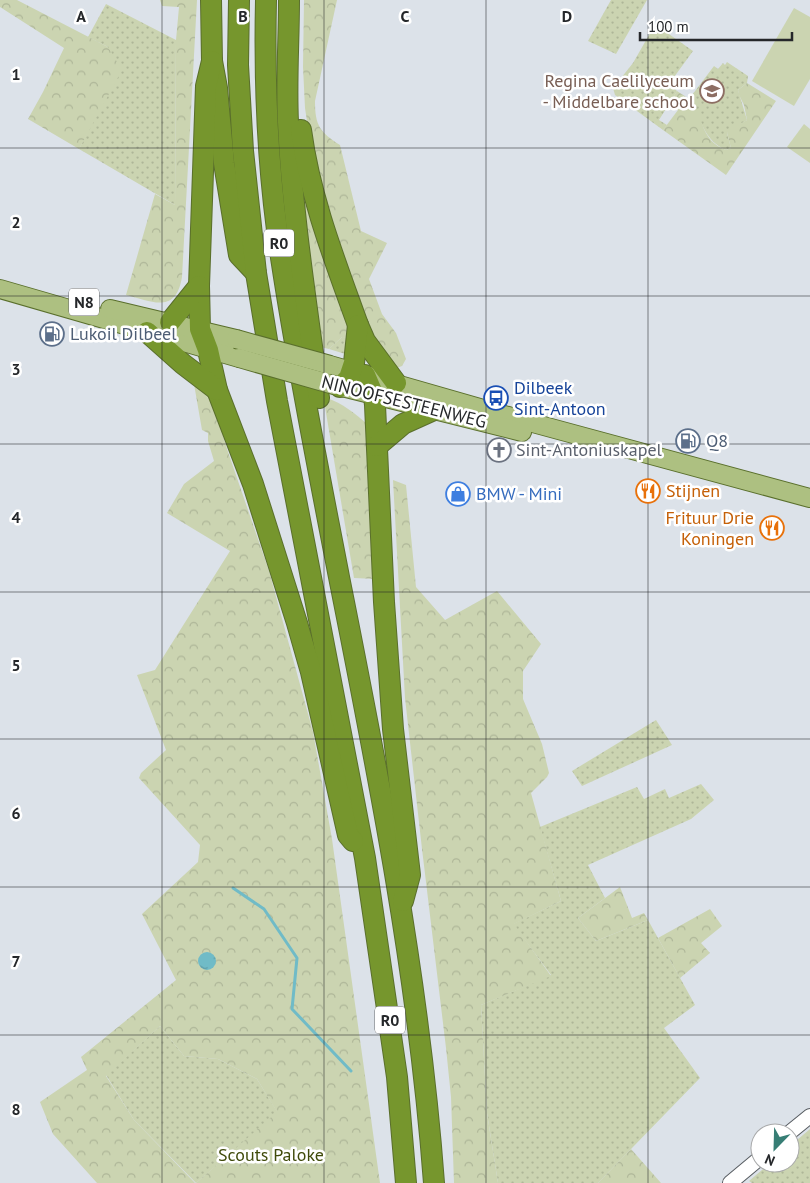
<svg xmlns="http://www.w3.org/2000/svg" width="810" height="1183" font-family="'PT Sans',sans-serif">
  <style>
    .grass { fill: url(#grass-dots) }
    .forest { fill: url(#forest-crowns) }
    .pitch { fill: #cbd4b1 }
    .water { fill: url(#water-ripples) }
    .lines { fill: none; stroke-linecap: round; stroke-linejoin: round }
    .stream { stroke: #70bbc7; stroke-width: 3 }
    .minor-casing { stroke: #575c61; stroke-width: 16 }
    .major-casing { stroke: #5a6f2c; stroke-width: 20 }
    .highway-casing { stroke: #5a6f2c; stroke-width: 22 }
    .minor { stroke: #fff; stroke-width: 14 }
    .major { stroke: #adc081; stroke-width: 18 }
    .highway { stroke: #76962d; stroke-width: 20 }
    .major-bridge-casing { stroke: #5a6f2c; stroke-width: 20; stroke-linecap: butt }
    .major-bridge { stroke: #adc081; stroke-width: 18 }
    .grid { fill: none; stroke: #25272a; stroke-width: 1; stroke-opacity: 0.55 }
    .labels { text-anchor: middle; stroke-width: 5; stroke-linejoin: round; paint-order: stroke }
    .shield { fill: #fff; stroke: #66686a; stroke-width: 1 }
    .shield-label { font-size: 16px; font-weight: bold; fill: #25272a }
    .education-label { font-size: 18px; fill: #785e54; stroke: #fff; text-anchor: end }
    .service-label { font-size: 18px; fill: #4e5e75; stroke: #fff; text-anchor: start }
    .transit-label { font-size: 18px; fill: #164399; stroke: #fff; text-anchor: start }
    .street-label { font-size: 18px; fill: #25272a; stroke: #fff }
    .worship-label { font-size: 18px; fill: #5b616d; stroke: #fff; text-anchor: start }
    .food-label { font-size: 18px; fill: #c56008; stroke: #fff; text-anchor: start }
    .shop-label { font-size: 18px; fill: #366cbe; stroke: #fff; text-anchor: start }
    .park-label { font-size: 18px; fill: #404b0b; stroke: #fff }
    .grid-label { font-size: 16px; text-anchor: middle; font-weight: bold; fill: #25272a; stroke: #fff; stroke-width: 5; stroke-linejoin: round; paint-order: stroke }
  </style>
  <defs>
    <pattern id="grass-dots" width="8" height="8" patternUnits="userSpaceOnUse" patternTransform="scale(1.25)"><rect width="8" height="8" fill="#cbd4b1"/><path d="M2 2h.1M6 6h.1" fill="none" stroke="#aeb698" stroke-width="1.8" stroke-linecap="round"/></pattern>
    <pattern id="forest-crowns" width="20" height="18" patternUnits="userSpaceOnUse" patternTransform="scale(1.25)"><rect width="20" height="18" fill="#cbd4b1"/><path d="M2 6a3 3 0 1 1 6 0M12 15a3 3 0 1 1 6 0" fill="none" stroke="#aeb698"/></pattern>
    <pattern id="water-ripples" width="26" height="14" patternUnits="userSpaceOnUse" patternTransform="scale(1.25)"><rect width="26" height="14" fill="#70bbc7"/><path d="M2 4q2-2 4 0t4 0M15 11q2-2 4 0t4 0" fill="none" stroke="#5c98a2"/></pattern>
  </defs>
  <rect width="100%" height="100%" fill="#dce2e9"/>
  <g class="grass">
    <path d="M611,0H647L616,54L588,41Z"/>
    <path d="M106,4L176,40L175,205L79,149L94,119L108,47L88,37Z"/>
    <path d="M653,28L666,32L693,51L669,84L677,91L659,120L667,125L663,130L615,95L613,88L633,63Z"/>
    <path d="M727,62L748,76L747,83L738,90L747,120L727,133L731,148L726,150C704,141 701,118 689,99L714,66L718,69L723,63L725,65Z"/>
    <path d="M342,337L372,338L394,369L329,349Z"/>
    <path d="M656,720L672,745L582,786L572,771Z"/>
    <path d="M701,784L714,800L691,819L588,865L605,898L578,918L596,941L648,920L695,1005L664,1028L700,1078L598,1183H498L487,1113L481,1005L551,975L513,924L561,901L540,827L637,787L644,799L665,789L669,798Z"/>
    <path d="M160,1026L184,1056L218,1059L257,1079L278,1113L196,1183L134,1120L106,1075Z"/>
    <path d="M810,1129V1183H752L749,1181L770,1163H790V1146Z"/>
  </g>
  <g class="forest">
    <path d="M0,0H17L108,47L122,70L79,149L28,119L43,92L64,48L0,7Z"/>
    <path d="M160,0H197L182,277C176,314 153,302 126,295L155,194L175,205L176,40L179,7L162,6Z"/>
    <path d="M304,0H337L315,101C315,126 320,132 340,145L361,231L387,243L369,279L382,314L396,333L406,359L402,366L394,369L372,338L342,337L329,349L316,346L293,156L312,155L305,108L303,67Z"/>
    <path d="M747,83L776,101L726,175L663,130L678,110L668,105L677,91C681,94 687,97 690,100C705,119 700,140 726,150L731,148L727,133L729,130L747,120L744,105L739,95L738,90Z"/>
    <path d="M194,384L210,392L227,449L269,571L313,732L332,839L380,1183H196L277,1112L257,1079L218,1059L184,1056L160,1026L106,1076L134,1120L195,1183H97L53,1134L40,1102L87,1070L81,1057L176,980L142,914L198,862L200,845L139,778L141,773L166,750L137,675L155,670L230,551L167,513L184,484L214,461L208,441V433L202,430Z"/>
    <path d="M327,398C342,403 356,414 367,424L375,579L354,578L324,401Z"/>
    <path d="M393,480L406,485L416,587L445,620L497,591L541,644L523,671V699L542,744L549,773L547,777L531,793L561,901L514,924L551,976L481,1005L487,1113L498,1183H454L451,1097L446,1048L422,849L405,698Z"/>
    <path d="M620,887L632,918L644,913L648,920L596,941L578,918Z"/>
    <path d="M710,909L722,926L701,943L710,953L680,978L658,938Z"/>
    <path d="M631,1149L661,1183H598Z"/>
  </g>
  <g class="pitch">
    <path d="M794,8L810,17V79L794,106L752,81Z"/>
    <path d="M804,124L810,129V163L787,147Z"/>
  </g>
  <circle class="water" cx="207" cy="961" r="9"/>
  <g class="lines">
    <path class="stream" d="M233,888L264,909L297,958L292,1009L351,1071"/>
    <g class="minor-casing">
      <g id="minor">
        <path d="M789,1133L810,1116"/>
        <path d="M730,1183L760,1158"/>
      </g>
    </g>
    <g class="major-casing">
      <g id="major">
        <path d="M0,289L239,358"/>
        <path d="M110,309L236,339"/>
        <path d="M330,365L529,422L810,498"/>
        <path d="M334,385L522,432"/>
      </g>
    </g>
    <g class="highway-casing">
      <g id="highway">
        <path d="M211,0L212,61L217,88L224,163L239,255L256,273"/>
        <path d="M239,0L238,65L243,151L256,273L277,401L365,858L397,1077L406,1183"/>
        <path d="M266,0C264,88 268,177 282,264C298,369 319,473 339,577C379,778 419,979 434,1183"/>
        <path d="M289,0C289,41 286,81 288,122C292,215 307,306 319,398"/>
        <path d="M212,61L206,86L199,286L200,329L208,350L217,390L253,484L297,623L311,672L348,835L353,841"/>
        <path d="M301,130C310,198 335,261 358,325L365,341L396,383"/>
        <path d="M170,322L199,286"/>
        <path d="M147,332L183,364L217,390"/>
        <path d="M365,375L374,396L375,405L384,602L393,729L410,875L403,901"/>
        <path d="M340,387L349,378L354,363L358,325"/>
        <path d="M377,446L403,424L434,410"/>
      </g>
    </g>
    <use href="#minor" class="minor"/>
    <use href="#major" class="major"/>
    <use href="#highway" class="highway"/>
    <g class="major-bridge-casing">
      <g id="major-bridge">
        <path d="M236,339L330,365"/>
        <path d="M239,358L334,385"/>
      </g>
    </g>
    <use href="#major-bridge" class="major-bridge"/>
  </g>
  <path class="grid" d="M162,0V1183M324,0V1183M486,0V1183M648,0V1183M0,148H810M0,296H810M0,444H810M0,592H810M0,739H810M0,887H810M0,1035H810"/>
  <defs>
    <g id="school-ring" transform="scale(1.25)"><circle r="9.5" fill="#fff" stroke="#8d6e63" stroke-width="1.5"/><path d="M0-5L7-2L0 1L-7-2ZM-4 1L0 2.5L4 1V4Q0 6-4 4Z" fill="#8d6e63"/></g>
    <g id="fuel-ring" transform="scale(1.25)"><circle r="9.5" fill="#fff" stroke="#5c6f8a" stroke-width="1.5"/><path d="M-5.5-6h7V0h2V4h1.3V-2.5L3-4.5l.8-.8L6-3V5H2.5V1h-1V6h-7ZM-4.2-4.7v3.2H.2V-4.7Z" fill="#5c6f8a"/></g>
    <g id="bus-ring" transform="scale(1.25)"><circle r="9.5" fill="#fff" stroke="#1a4fb4" stroke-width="1.5"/><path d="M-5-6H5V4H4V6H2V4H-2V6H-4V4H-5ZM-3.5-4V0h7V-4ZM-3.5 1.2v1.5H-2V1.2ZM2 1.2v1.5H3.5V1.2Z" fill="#1a4fb4"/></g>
    <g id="church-ring" transform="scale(1.25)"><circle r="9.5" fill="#fff" stroke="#6b7280" stroke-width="1.5"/><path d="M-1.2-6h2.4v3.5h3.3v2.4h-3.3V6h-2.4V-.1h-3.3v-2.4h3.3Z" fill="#6b7280"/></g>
    <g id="restaurant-ring" transform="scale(1.25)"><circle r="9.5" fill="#fff" stroke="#e8710a" stroke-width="1.5"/><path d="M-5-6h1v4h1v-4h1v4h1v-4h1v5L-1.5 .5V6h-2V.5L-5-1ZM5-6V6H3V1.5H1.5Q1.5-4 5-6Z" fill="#e8710a"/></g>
    <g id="shop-ring" transform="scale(1.25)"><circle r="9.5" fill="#fff" stroke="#3f7fe0" stroke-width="1.5"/><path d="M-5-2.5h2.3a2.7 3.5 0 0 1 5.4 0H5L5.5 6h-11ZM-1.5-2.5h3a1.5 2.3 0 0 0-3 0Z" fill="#3f7fe0"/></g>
  </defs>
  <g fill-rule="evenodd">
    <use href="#school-ring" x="712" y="91"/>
    <use href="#fuel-ring" x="52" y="334"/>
    <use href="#bus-ring" x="496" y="398"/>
    <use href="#fuel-ring" x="688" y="441"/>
    <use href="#church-ring" x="499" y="450"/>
    <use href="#restaurant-ring" x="648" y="491"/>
    <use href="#shop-ring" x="458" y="494"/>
    <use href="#restaurant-ring" x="772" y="528"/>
  </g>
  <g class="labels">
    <g class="shield">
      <rect x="264" y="229.5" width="30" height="27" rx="4"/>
      <rect x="69" y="288.5" width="30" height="27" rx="4"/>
      <rect x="375" y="1006.5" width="30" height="27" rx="4"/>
    </g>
    <g class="shield-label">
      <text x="279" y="249">R0</text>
      <text x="84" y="308">N8</text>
      <text x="390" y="1026">R0</text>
    </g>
    <g class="education-label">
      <text x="694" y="87">Regina Caelilyceum<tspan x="694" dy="21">- Middelbare school</tspan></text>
    </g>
    <g class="service-label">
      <text x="70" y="340">Lukoil Dilbeel</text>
      <text x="706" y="447">Q8</text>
    </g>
    <g class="transit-label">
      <text x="514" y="394">Dilbeek<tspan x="514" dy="21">Sint-Antoon</tspan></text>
    </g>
    <g class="street-label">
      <text transform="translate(404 402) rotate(14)" y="6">NINOOFSESTEENWEG</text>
    </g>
    <g class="worship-label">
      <text x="516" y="456">Sint-Antoniuskapel</text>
    </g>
    <g class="food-label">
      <text x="666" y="497">Stijnen</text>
      <text x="754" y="524" text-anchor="end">Frituur Drie<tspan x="754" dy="21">Koningen</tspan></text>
    </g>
    <g class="shop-label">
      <text x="476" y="500">BMW - Mini</text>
    </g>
    <g class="park-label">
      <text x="271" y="1161">Scouts Paloke</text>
    </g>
  </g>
  <g class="grid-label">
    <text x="81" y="22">A</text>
    <text x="243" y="22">B</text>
    <text x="405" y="22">C</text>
    <text x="567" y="22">D</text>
    <text x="16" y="80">1</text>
    <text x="16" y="228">2</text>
    <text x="16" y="375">3</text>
    <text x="16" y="523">4</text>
    <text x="16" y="671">5</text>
    <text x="16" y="819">6</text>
    <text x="16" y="967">7</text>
    <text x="16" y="1115">8</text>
  </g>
  <g transform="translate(775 1148) rotate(203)"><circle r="24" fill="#ffffff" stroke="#a8a9aa"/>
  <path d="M0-4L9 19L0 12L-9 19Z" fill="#377e75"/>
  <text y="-8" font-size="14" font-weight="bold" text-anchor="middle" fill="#25272a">N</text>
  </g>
  <path d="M640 32v8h152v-8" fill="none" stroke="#25272a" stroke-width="2.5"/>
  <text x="648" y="32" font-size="15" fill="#25272a" stroke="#ffffff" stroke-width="4" paint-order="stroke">100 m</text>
</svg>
